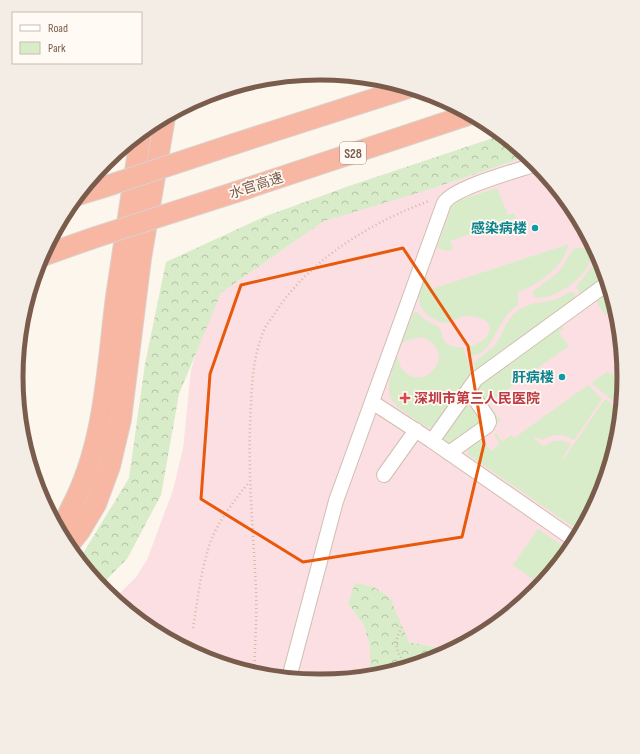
<svg xmlns="http://www.w3.org/2000/svg" width="640" height="754" font-family="'Sofia Sans Condensed','Noto Sans SC',sans-serif">
  <style>
    .medical { fill: #fbdfe3 }
    .green { fill: #d8ecc9 }
    .forest { fill: url(#forest-crowns) }
    .lines { fill: none; stroke-linecap: round; stroke-linejoin: round }
    .minor-casing { stroke: #d1beb0; stroke-width: 16 }
    .highway-casing { stroke: #dad1cd; stroke-width: 22 }
    .path { stroke: #d9b8a5; stroke-width: 2.5; stroke-dasharray: 1 3; stroke-linecap: butt }
    .minor { stroke: #fff; stroke-width: 14 }
    .highway { stroke: #f7b7a3; stroke-width: 20 }
    .highway-bridge-casing { stroke: #dad1cd; stroke-width: 22; stroke-linecap: butt }
    .highway-bridge { stroke: #f7b7a3; stroke-width: 20 }
    .marked { fill: none; stroke: #e8590c; stroke-width: 3; stroke-linejoin: round }
    .culture-dot { fill: #0f9aa8; stroke: #fffaf3; stroke-width: 1.5 }
    .health-dot { fill: #e0444e; stroke: #fffaf3; stroke-width: 1.5 }
    .labels { text-anchor: middle; stroke-width: 3.5; stroke-linejoin: round; paint-order: stroke }
    .shield { fill: #fffaf3; stroke: #a28b7f; stroke-width: 1 }
    .shield-label { font-size: 13px; font-weight: bold; fill: #7a5c4d }
    .street-label { font-size: 14px; fill: #7a5c4d; stroke: #fffaf3 }
    .culture-label { font-size: 14px; font-weight: bold; fill: #0d838f; stroke: #fffaf3; text-anchor: end }
    .health-label { font-size: 14px; font-weight: bold; fill: #be3a42; stroke: #fffaf3; text-anchor: start }
    .rim { fill: none; stroke: #7a5c4d; stroke-width: 5 }
  </style>
  <defs>
    <pattern id="forest-crowns" width="20" height="18" patternUnits="userSpaceOnUse"><rect width="20" height="18" fill="#d8ecc9"/><path d="M2 6a3 3 0 1 1 6 0M12 15a3 3 0 1 1 6 0" fill="none" stroke="#b4c2a5"/></pattern>
  </defs>
  <rect width="100%" height="100%" fill="#fdf6ec"/>
  <path class="medical" d="M528,156L535,162L573,208L601,261L618,318L624,377L618,437L601,494L573,546L535,592L489,630L451,650L409,642L348,604L364,625L370,647V676L320,681L260,675L203,658L151,630L114,599L136,577L147,560L173,490L183,449L191,370L201,335L221,293L324,221L375,203L428,190Z"/>
  <g class="green">
    <path d="M497,188L508,215L514,213L516,218L450,241L453,249L449,251L437,248L452,205L460,200Z"/>
    <path d="M569,244C562,268 540,284 518,292V305C513,309 509,312 505,318C496,330 489,356 470,356L467,347C492,342 501,319 470,316C459,315 452,323 443,323C419,315 411,298 427,276L432,289Z"/>
    <path d="M593,246L601,261L606,278L581,295L576,287L594,264L596,258Z"/>
    <path d="M576,248H584C586,250 589,252 590,255C594,273 552,303 534,297L533,292C541,284 552,279 560,270C566,263 568,253 576,248Z"/>
    <path d="M610,289L615,308L605,315L595,300Z"/>
    <path d="M569,292L574,293L576,298L476,372L474,363C480,356 489,352 495,345C504,332 507,316 522,308C539,299 552,305 569,292Z"/>
    <path d="M414,312H417L425,320L439,327C441,330 441,332 442,336C443,345 455,348 463,347L472,375L437,425L432,427H427C390,401 380,404 397,356C399,360 399,366 403,370C417,385 434,376 439,359C439,348 433,341 422,337L407,340L401,344Z"/>
    <path d="M560,324L564,329L559,333L569,346L488,403L501,421L499,423L478,394L480,383Z"/>
    <path d="M607,372L615,375L619,382L613,401L591,383Z"/>
    <path d="M588,385L602,399L574,440C563,433 554,434 542,440L534,437V439L544,446C553,439 562,439 571,444L562,459L563,460L605,399L621,410L618,437L607,474L582,510L589,515L583,526L575,528L470,456L467,452L469,447L478,441L485,443L491,451L500,444L494,435L496,433L502,442L511,435L514,438Z"/>
    <path d="M465,404H471L481,418L480,421L451,444C446,444 443,441 443,437Z"/>
    <path d="M538,529L569,550L541,585L513,565Z"/>
  </g>
  <g class="forest">
    <path d="M502,135L528,156L428,190L324,221L221,293L179,394L161,495L127,559L100,586L79,560L129,478L145,364L166,262L266,216L349,186Z"/>
    <path d="M355,583L374,587L390,598L409,642L451,650L436,658L379,675L370,676V647L364,625L348,604Z"/>
  </g>
  <g class="lines">
    <g class="minor-casing">
      <g id="minor">
        <path d="M372,402L432,441L576,541"/>
        <path d="M432,441L476,379L608,283"/>
        <path d="M449,453L487,426L489,422L488,418L469,390"/>
        <path d="M384,475L416,430"/>
        <path d="M289,678L336,501L444,203C454,187 516,171 537,164"/>
      </g>
    </g>
    <g class="highway-casing">
      <g id="highway">
        <path d="M234,144L408,88"/>
        <path d="M236,192L471,114"/>
        <path d="M78,195L101,188"/>
        <path d="M42,256L96,237"/>
        <path d="M59,530C64,524 68,514 72,506C105,443 107,367 116,297C124,242 133,187 141,132"/>
        <path d="M68,546L80,531L96,504L110,466L121,419L141,258L165,117"/>
      </g>
    </g>
    <g class="path">
      <path d="M402,627C392,644 397,650 406,667"/>
      <path d="M193,628C198,598 201,567 212,538C221,517 235,500 249,482"/>
      <path d="M254,673C255,645 257,617 256,589C253,527 247,466 251,404C252,379 254,354 264,330C267,323 273,317 277,310C312,258 372,222 429,201"/>
    </g>
    <use href="#minor" class="minor"/>
    <use href="#highway" class="highway"/>
    <g class="highway-bridge-casing">
      <g id="highway-bridge">
        <path d="M101,188L234,144"/>
        <path d="M96,237L236,192"/>
      </g>
    </g>
    <use href="#highway-bridge" class="highway-bridge"/>
  </g>
  <path class="marked" d="M403,248L468,346L484,444L462,537L303,562L201,499L210,374L241,285Z"/>
  <g class="culture-dot">
    <circle cx="535" cy="228" r="4"/>
    <circle cx="562" cy="377" r="4"/>
  </g>
  <path class="health-dot" d="M403 392h4v4h4v4h-4v4h-4v-4h-4v-4h4z"/>
  <g class="labels">
    <rect class="shield" x="340" y="142" width="26" height="22" rx="3"/>
    <g class="shield-label">
      <text x="353" y="158">S28</text>
    </g>
    <g class="street-label">
      <text transform="translate(256 185) rotate(-18)" y="5">水官高速</text>
    </g>
    <g class="culture-label">
      <text x="527" y="233">感染病楼</text>
      <text x="554" y="382">肝病楼</text>
    </g>
    <g class="health-label">
      <text x="414" y="403">深圳市第三人民医院</text>
    </g>
  </g>
  <path d="M0 0H640V754H0ZM23 377a297 297 0 1 1 594 0a297 297 0 1 1-594 0Z" fill="#f4ede6" fill-rule="evenodd"/>
  <path class="rim" d="M23 377a297 297 0 1 1 594 0a297 297 0 1 1-594 0Z"/>
  <rect x="12" y="12" width="130" height="52" fill="#fffaf3" stroke="#cabbb1"/>
  <rect x="20" y="25" width="20" height="6" fill="#ffffff" stroke="#cabbb1"/>
  <text x="48" y="32" font-size="12" fill="#7a5c4d">Road</text>
  <rect x="20" y="42" width="20" height="12" fill="#d8ecc9" stroke="#cabbb1"/>
  <text x="48" y="52" font-size="12" fill="#7a5c4d">Park</text>
</svg>
